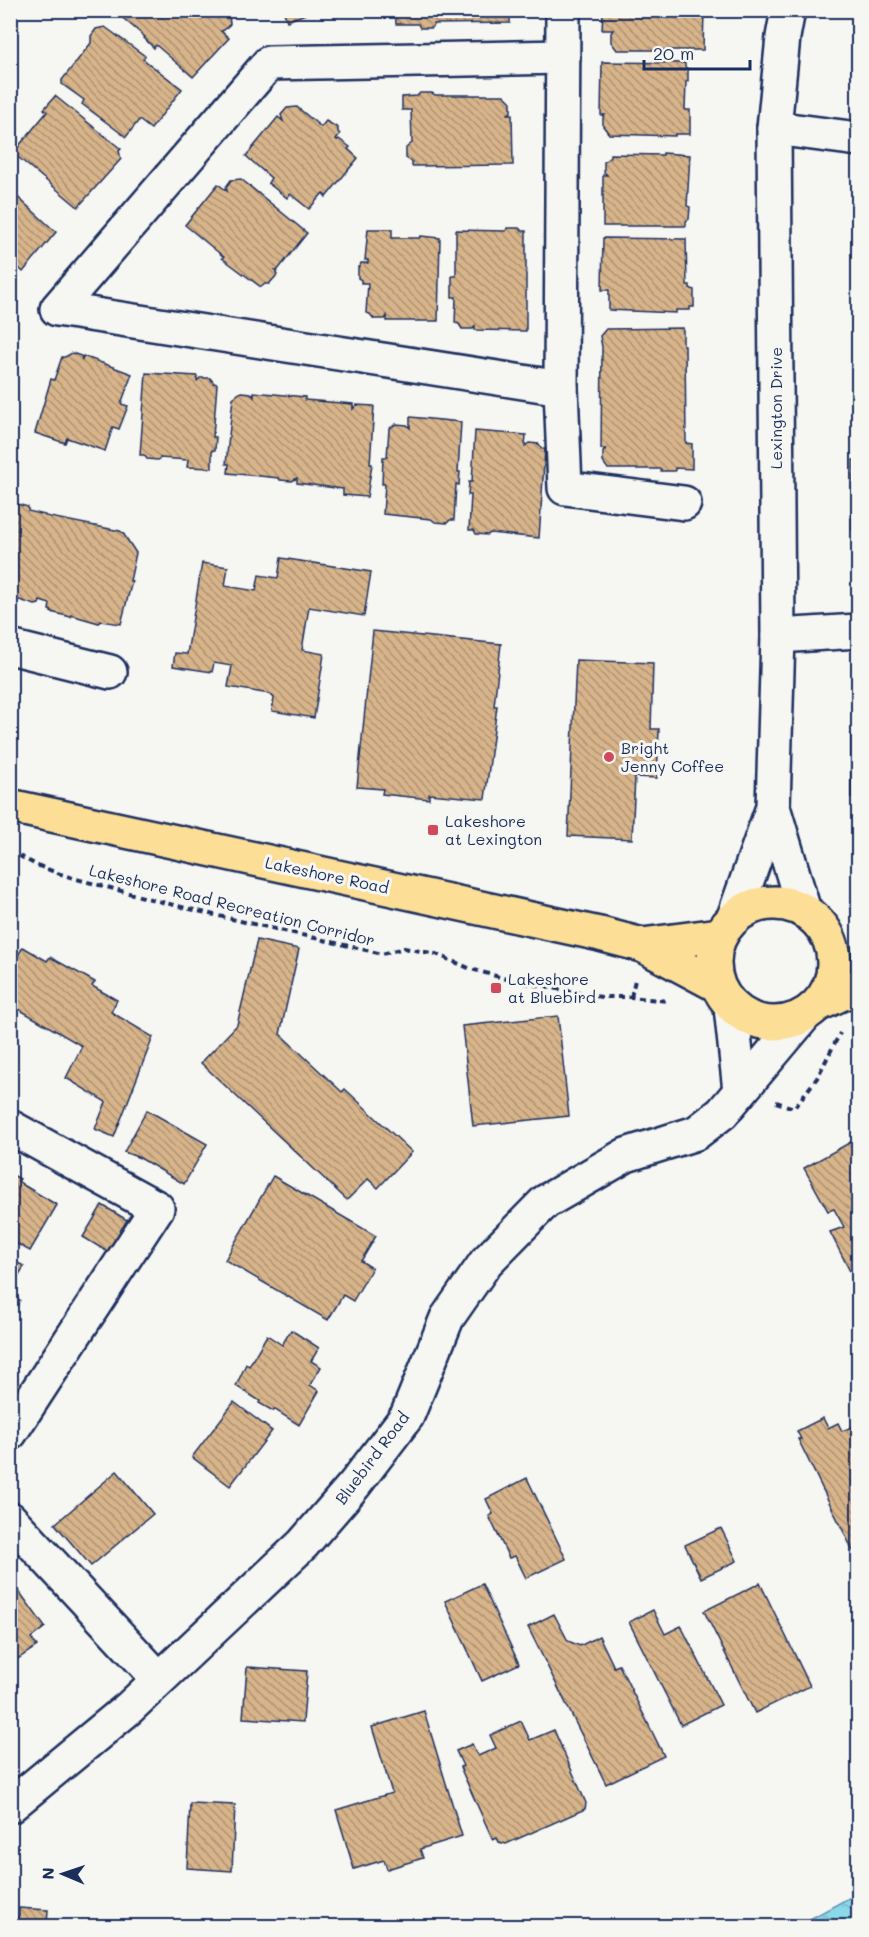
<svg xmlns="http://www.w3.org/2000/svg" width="869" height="1937" font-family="Mali,sans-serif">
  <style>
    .water { fill: url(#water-ripples); stroke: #5e94b1; stroke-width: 1.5 }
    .building { fill: url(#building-back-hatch); stroke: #1b2f5e; stroke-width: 1.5 }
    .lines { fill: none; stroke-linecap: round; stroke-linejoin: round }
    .minor-casing { stroke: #1b2f5e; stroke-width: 38 }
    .major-casing { stroke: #1b2f5e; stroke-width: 38 }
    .path { stroke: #1b2f5e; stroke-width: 4; stroke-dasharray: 6 4.5; stroke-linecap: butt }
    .minor { stroke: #f6f6f2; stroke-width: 33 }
    .major { stroke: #fcde96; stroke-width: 33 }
    .poi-dot { fill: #d1495b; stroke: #f6f6f2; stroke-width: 2 }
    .labels { text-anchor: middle; stroke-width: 6; stroke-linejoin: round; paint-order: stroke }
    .street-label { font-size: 16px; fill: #1b2f5e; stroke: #f6f6f2 }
    .poi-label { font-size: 16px; fill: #1b2f5e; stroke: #f6f6f2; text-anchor: start }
  </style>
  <defs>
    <pattern id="water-ripples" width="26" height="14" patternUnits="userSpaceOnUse" patternTransform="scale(1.5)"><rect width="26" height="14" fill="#8ad8e8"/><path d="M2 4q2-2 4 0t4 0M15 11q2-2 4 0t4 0" fill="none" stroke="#76bac9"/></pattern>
    <pattern id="building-back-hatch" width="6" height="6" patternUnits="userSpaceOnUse" patternTransform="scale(1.5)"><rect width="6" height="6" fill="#d8b48a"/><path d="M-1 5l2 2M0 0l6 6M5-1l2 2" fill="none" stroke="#ae9374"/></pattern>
  </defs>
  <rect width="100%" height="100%" fill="#f6f6f2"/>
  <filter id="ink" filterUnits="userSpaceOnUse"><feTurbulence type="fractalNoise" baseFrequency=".0167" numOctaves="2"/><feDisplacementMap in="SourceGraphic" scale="12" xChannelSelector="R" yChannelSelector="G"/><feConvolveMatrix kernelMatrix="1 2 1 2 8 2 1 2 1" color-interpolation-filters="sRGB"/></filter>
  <g filter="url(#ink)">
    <path class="water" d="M858,1893V1926H797Z"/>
    <g class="building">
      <path d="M121,10H224L229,15L230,24L224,30L221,31L229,38L193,77L156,45L154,48L144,38L145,37L118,14Z"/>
      <path d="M283,10H316L287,21Z"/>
      <path d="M395,10H510V23L434,24L432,28H420L418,24H396Z"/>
      <path d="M603,10H704L703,50H617L611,42V33L613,30H602Z"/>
      <path d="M105,27L145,56L143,59L182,89L151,129L139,120L126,137L82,104L84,100L62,84V80L91,43V36L96,29Z"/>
      <path d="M602,62L685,63V67L688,69V81L686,82L685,110H690V134H675V136L609,134L603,126V117L605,115H601Z"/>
      <path d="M420,93H432L435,95H504L511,102V112L508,114H512L513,165L412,166V162L406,158V148L412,143L411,110H402V97L417,96Z"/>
      <path d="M55,96L121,149L119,151L121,159L78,207L13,153L47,112L44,109Z"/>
      <path d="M297,107L321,127L326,121L338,128V132L340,134L336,139L337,140L339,139L350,147L348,149L358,158L326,197L323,193L309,209L290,194L287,198L268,183L271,178L246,156L278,117L283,121L281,115L287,108Z"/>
      <path d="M663,153L690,155L687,206L690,207L689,219L686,221V226H603V175H607L604,172V162L610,157V154L663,155Z"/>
      <path d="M241,179L307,233L277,271L275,270L277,275L269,284H265L261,287L222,258L224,257L185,225L218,184L227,191L226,187L231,180Z"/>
      <path d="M10,190L56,232L23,272L15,264V268L10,274Z"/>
      <path d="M507,228H519L522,231H526V331L475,330V326L473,329H462L459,324L455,323L456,297H452V276H456V230L506,231Z"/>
      <path d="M368,229H392V238H419L421,236L440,238L438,321H387V316L385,319H374L370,314L366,313L368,283H361V280L358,278V267L360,266L361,263H368V260H365Z"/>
      <path d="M603,238L686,239L687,285H690V288L694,290V307H690V310H676V313L609,310V290H602Z"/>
      <path d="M856,251H858V311H854Z"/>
      <path d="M683,328V345H685L686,443L692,444V469L675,468V471H661V469H608L603,462V452L606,449H601L602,347L600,336L606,329Z"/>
      <path d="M72,353L81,356L82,360L83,356L132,374L121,404L128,406L119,429L113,427L105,451L67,438L65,443L35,433L51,379L54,380L62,357H65Z"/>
      <path d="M146,373L197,376V381L200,378H210L214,383L217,384L213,437H216L215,450H212V468L187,467L188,460L160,458L158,460L147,459L144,455H140Z"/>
      <path d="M241,392L251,393L254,397V392L305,397V400L353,404V409L356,405L374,406L370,464H372L367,497L343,495V489L297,483V478L292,481L280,480L279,478L228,473L229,464H226L233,398Z"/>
      <path d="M410,417L461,422L458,472H460L459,485L456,484L454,520H450L447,523L435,522L431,519L383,514L385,484H382L383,457H387L389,429L396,424L407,425L410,428Z"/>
      <path d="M475,431L526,435L525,446L529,443L539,444L542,449H545L539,538L490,533L488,535L476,534L474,530H469L471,495H468L469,482H472Z"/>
      <path d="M853,460L858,461V530H852Z"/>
      <path d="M10,502L28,507V511L45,515V516L120,531L123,533L136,553L130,581H132L121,624L100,621L99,623L71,615V617L51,612L52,611L49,610L50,604L40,601L39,604L35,605L10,597Z"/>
      <path d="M281,558L371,572L364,616L309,607L302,650L324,654L314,718L272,711L274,698L270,694L228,687L232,666L214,663L212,672L173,666L175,653L187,654L202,563L228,567L225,586L256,591L259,575L278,578Z"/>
      <path d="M373,631L501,644L494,706H497L485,799L429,794V799L382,794L383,789L357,787Z"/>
      <path d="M576,660L653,663L651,729H659L657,778L635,777L632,839L568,836Z"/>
      <path d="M851,735H858V796L851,797Z"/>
      <path d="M257,940L299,949L280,1034L342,1092L345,1089L412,1152L378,1188L368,1179L347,1200L201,1063L237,1025Z"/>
      <path d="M23,947L47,961L50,957L95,982L92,986L117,1000L111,1012L153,1037L114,1137L95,1129L106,1102L66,1078L82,1046L10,1004V968Z"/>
      <path d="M558,1016L569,1116L473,1126L462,1026Z"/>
      <path d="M147,1110L207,1144L184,1184L140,1158L124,1152Z"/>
      <path d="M858,1138V1287L830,1232L844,1227L834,1209L828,1211L804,1168Z"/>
      <path d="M11,1174L20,1179L18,1181L25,1186L57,1205L30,1251L10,1240Z"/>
      <path d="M273,1176L376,1236L361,1261L372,1268L353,1301L343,1295L328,1320L225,1260Z"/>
      <path d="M102,1205L137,1226L119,1259L83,1237Z"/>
      <path d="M10,1259L24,1266L10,1291Z"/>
      <path d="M10,1295L20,1300L10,1317Z"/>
      <path d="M291,1330L319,1348L311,1361L321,1367L310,1385L319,1391L299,1425L274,1409L273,1411L259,1403L260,1401L236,1386L246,1364L249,1366L267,1335L282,1345Z"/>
      <path d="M234,1402L272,1431L230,1486L192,1457Z"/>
      <path d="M823,1418L828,1428L838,1423L842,1431L852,1427L858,1441V1561L798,1439H801L797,1431Z"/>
      <path d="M117,1471L153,1514L91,1566L55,1524Z"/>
      <path d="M527,1478L566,1559L526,1578L515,1556L509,1558L489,1516L493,1514L486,1499Z"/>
      <path d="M721,1528L737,1561L701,1578L685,1545Z"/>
      <path d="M13,1583L45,1627L31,1638L37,1646L10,1664V1585Z"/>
      <path d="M760,1583L810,1686L755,1713L704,1611Z"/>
      <path d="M482,1584L519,1664L482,1681L445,1601Z"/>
      <path d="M653,1610L665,1634L681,1626L721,1705L681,1725L629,1622Z"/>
      <path d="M554,1614L568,1641L580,1646L599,1636L614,1667L619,1665L664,1756L606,1784L528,1627Z"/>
      <path d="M247,1667L307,1671L303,1722L243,1718Z"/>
      <path d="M424,1711L462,1836L420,1849L423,1858L387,1869L384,1860L354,1869L336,1810L392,1793L372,1727Z"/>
      <path d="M521,1721L530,1740L554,1730L586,1803L585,1809L506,1844L499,1842L497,1838L493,1840L460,1767L463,1766L456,1751L472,1744L478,1756L496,1748L490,1735Z"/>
      <path d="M190,1803L235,1805L232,1871L187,1868Z"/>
      <path d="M19,1908L48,1910L47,1926H10V1916L19,1917Z"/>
    </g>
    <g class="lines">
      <g class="minor-casing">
        <g id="minor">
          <path d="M563,10L561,388L565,488L684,503"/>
          <path d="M774,128L858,139"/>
          <path d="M561,388L57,309L269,63L563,57"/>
          <path d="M778,636L858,631"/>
          <path d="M10,647L110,672"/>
          <path d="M773,807L804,911"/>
          <path d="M734,917L773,807L778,636L774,128L783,37L788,10"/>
          <path d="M731,1007L740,1091"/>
          <path d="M10,1127L157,1208L10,1433"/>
          <path d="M10,1519L159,1679"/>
          <path d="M10,1806L129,1708L303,1544L355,1484L407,1416L447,1318L486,1262L545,1202L626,1155L696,1133L722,1113L802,1018"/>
        </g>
      </g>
      <g class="major-casing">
        <g id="major">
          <path d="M10,806L600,934L642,945L717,985"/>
          <circle cx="774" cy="963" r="60"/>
          <path d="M642,945L719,935"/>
          <path d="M819,1004L858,986"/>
        </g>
      </g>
      <g class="path">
        <path d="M10,850C42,872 81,880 118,890C205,915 294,932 382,954L404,948L436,954L471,969L514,981L601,997H631L667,1001"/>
        <path d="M631,997L635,980"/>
        <path d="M776,1102L794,1108L817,1078L840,1033"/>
      </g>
      <use href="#minor" class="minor"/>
      <use href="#major" class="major"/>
    </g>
  </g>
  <g class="poi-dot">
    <circle cx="609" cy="757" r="6"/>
    <rect x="427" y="824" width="12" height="12" rx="3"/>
    <rect x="490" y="982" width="12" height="12" rx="3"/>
  </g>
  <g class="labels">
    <g class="street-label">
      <text transform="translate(776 408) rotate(-90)" y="6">Lexington Drive</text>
      <text transform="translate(327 875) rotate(12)" y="6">Lakeshore Road</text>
      <text transform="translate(232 905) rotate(14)" y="6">Lakeshore Road Recreation Corridor</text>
      <text transform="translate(372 1458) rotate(-53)" y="6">Bluebird Road</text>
    </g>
    <g class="poi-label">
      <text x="621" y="754">Bright<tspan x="621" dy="18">Jenny Coffee</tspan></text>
      <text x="445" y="827">Lakeshore<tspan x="445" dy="18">at Lexington</tspan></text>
      <text x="508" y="985">Lakeshore<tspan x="508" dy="18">at Bluebird</tspan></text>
    </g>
  </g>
  <rect width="869" height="1937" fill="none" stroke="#f6f6f2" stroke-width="36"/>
  <rect x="18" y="18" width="833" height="1901" fill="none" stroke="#1b2f5e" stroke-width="2" filter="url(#ink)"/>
  <g transform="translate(63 1874) rotate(272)" stroke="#f6f6f2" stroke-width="4.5" paint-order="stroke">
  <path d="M0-4.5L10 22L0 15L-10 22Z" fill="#1b2f5e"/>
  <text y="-9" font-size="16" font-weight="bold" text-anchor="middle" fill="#1b2f5e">N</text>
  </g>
  <path d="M644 60v9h106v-9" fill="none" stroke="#1b2f5e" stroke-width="3"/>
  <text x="653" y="60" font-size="18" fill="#1b2f5e" stroke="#f6f6f2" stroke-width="4.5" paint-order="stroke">20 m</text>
</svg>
